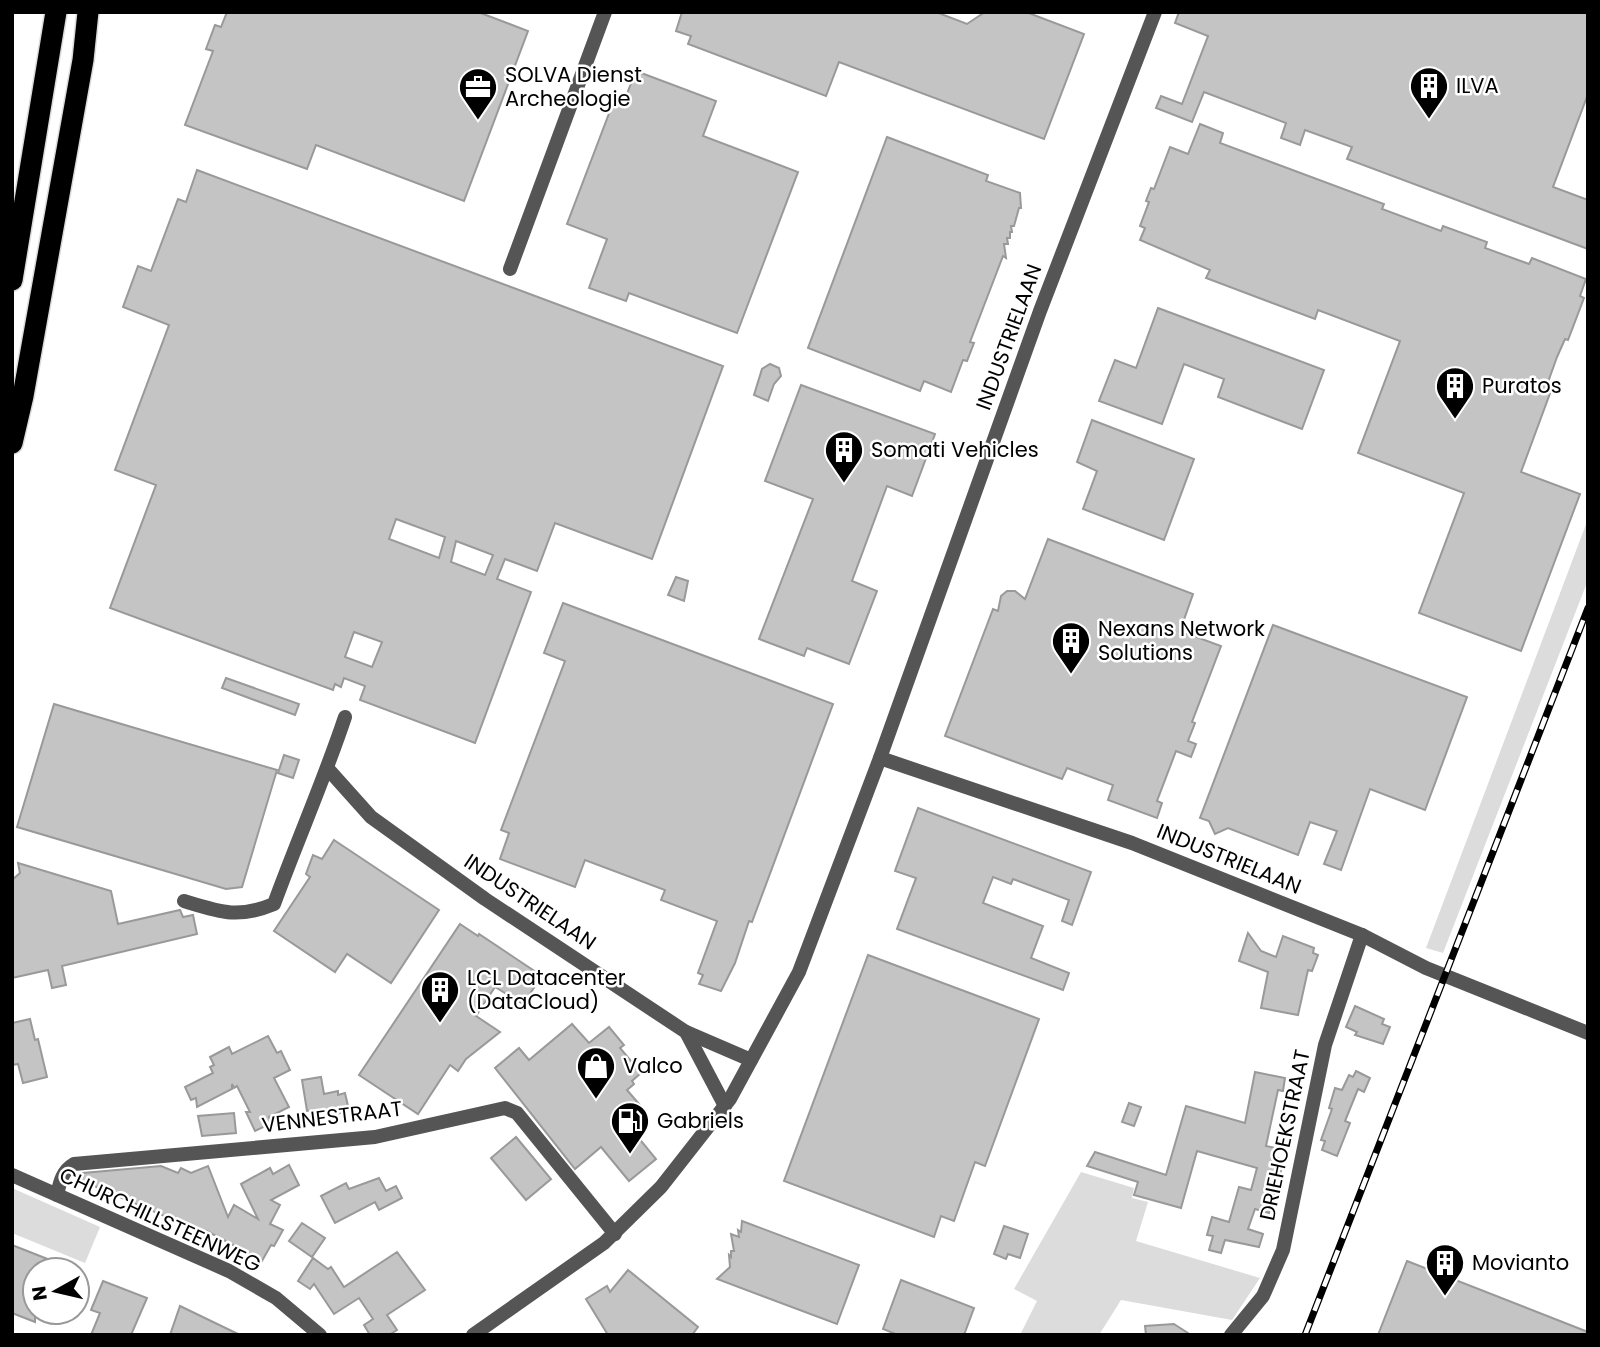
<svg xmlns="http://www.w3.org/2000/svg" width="1600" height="1347" font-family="Poppins,sans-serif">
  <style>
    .green { fill: #dcdcdc }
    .building { fill: #c4c4c4; stroke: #999; stroke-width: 2; fill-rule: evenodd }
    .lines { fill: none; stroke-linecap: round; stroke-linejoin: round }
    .motorway-casing { stroke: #dbdbdb; stroke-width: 24 }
    .minor { stroke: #555; stroke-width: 14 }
    .tertiary { stroke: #555; stroke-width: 14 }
    .motorway { stroke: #000; stroke-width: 21 }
    .rail-casing { stroke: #000; stroke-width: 7 }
    .rail { stroke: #fff; stroke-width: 4.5; stroke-dasharray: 13; stroke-linecap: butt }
    .labels { text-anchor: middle; stroke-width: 5; stroke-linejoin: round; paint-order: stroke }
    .poi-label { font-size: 21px; fill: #000; stroke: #fff; text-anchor: start }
    .street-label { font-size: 21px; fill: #000; stroke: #fff }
  </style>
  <rect width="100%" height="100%" fill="#fff"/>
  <g class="green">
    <path d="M1588,519V580L1443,953L1426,948Z"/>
    <path d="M1081,1172L1134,1188L1132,1198L1148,1202L1136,1241L1260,1278L1232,1320L1121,1300L1099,1335H1020L1037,1301L1014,1289Z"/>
    <path d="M12,1188L100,1227L85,1263L12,1233Z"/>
  </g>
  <g class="building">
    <path d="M227,12H478L528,31L464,201L316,145L307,169L185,125L213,51L206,49L215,25L221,27Z"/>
    <path d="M682,12H936L967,24L985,12H1026L1084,34L1044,139L839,62L826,96L688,44L691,36L676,31Z"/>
    <path d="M1179,12H1588V94L1553,187L1588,200V249L1347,159L1352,147L1305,130L1300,145L1281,138L1286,123L1204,92L1192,122L1156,108L1161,96L1182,104L1208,36L1175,23Z"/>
    <path d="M636,71L716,101L703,136L798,172L737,333L629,293L626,301L589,288L607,239L567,224L613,103L622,106Z"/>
    <path d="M1200,124L1223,133L1220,143L1384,204L1382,209L1441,231L1443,226L1487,242L1485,248L1529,264L1532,258L1586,279L1580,296L1584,298L1568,340L1565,339L1557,357L1547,385L1552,388L1521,472L1580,494L1521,651L1419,613L1464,493L1358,453L1400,341L1318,310L1315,319L1206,278L1210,270L1140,240L1145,228L1140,226L1149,202L1146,201L1151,188L1154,189L1170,147L1188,154Z"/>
    <path d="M887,137L988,175L986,181L1020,193L1021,208H1019L1014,226H1011L1012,232H1010V238H1007L1008,244H1004L1006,258L1003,256L970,342L974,343L967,361L963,360L951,392L924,381L920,391L808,348Z"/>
    <path d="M197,170L723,366L652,559L555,523L537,571L505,559L497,579L531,592L475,743L360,700L365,686L344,678L341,687L335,684L333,690L110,608L156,485L115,470L169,325L123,307L138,266L151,271L178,199L186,202ZM396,519L445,537L439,558L389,539ZM456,541L493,555L485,575L451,562ZM354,632L382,642L372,667L345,657Z"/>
    <path d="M1158,308L1324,370L1302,429L1218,397L1224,379L1184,364L1162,424L1099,401L1115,360L1136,368Z"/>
    <path d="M770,364L779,368L781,376L774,384L768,401L754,395L762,369Z"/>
    <path d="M801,385L935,434L912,496L887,486L852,581L877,591L849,664L807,648L804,656L759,639L813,499L765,481Z"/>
    <path d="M1092,420L1194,459L1164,540L1083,509L1097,471L1077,462Z"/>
    <path d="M1048,539L1193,594L1180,631L1221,646L1192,722L1195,723L1188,741L1196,744L1191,757L1176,751L1157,801L1162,803L1157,818L1108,800L1113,785L1067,768L1062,779L945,736L993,609L998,611L1001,596L1007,591H1015L1025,599Z"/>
    <path d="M676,577L688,581L684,601L668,595Z"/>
    <path d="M563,603L833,704L752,922L749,921L735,963L721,991L699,984L703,975L698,973L717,921L661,900L665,890L585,860L575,887L500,859L509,833L501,830L565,661L544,653Z"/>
    <path d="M1273,625L1467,697L1425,810L1370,789L1341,870L1324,864L1337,831L1310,822L1298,855L1228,828L1215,834L1209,821L1200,818Z"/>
    <path d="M226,678L299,704L295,715L222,688Z"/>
    <path d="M54,704L277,770L242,887L226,889L17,827Z"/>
    <path d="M284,755L299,760L293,778L278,773Z"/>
    <path d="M918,808L1091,872L1072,925L1062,921L1069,900L1013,879L1011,884L993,877L983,903L1043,926L1031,958L1069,973L1063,990L897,929L916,878L895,871Z"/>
    <path d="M334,840L439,910L391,983L347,954L335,972L274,931L310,877L306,874L313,855L322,859Z"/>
    <path d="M18,863L111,891L118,924L180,910L183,917L193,915L197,934L62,966L66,985L52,988L48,970L12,978V880L20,873Z"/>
    <path d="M460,924L478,936L479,934L542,976L523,1004L495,987L476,1016L500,1032L466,1059L458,1071L450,1065L418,1114L359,1075Z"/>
    <path d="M1248,933L1261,951L1276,957L1283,936L1314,948L1313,953L1318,955L1312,971L1308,970L1298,1015L1261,1008L1268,972L1239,961Z"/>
    <path d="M868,955L1039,1019L985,1166L975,1162L954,1221L941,1216L934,1237L784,1181Z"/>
    <path d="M1355,1006L1384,1019L1382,1024L1390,1027L1383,1044L1355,1035L1357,1032L1346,1027Z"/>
    <path d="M30,1019L35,1040L38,1039L47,1077L23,1083L18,1064L12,1065V1023Z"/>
    <path d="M572,1024L589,1043L609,1027L624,1045L620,1048L641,1073L632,1081L634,1084L627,1090L645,1111L628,1125L656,1159L629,1181L601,1147L575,1169L495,1068L519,1048L529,1060Z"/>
    <path d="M268,1036L277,1053L281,1051L290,1070L274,1078L289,1107L269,1117L272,1123L255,1131L246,1112H250L237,1086L234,1088L232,1084V1089L197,1107L196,1098L191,1100L185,1087L213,1073L210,1067L214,1065L210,1057L229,1047L232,1054Z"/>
    <path d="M1356,1071L1370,1078L1364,1092L1358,1089L1345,1121L1350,1123L1337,1156L1322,1150L1325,1141L1321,1140L1332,1109L1329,1108L1335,1088L1342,1090L1349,1075L1353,1077Z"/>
    <path d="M1255,1072L1285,1078L1283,1091L1278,1090L1266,1146L1275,1148L1272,1157L1284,1160L1269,1213L1255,1209L1248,1229L1263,1234L1259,1247L1225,1240L1221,1253L1209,1250L1213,1236L1207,1235L1212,1217L1229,1222L1239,1187L1251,1190L1257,1168L1197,1151L1181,1208L1134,1195L1138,1182L1087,1166L1095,1152L1166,1175L1186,1106L1245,1123Z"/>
    <path d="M321,1077L324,1094L338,1091V1095L345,1093L348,1106L340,1107L341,1113L324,1116L323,1109L307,1111L302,1080Z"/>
    <path d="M1129,1103L1141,1107L1134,1126L1122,1122Z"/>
    <path d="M234,1113L236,1133L202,1136L198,1116Z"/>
    <path d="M516,1137L551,1179L526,1200L491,1158Z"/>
    <path d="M289,1165L299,1185L271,1200L280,1205L270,1224L283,1230L274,1246L271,1245L262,1261L207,1231L206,1234L80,1180L83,1173L161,1166L178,1173L181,1168L191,1173L208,1166L228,1217L234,1205L258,1219L241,1184L270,1168L273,1174Z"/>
    <path d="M379,1178L386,1191L396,1186L402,1198L379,1210L375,1202L335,1223L321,1196L346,1183L349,1189Z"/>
    <path d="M742,1221L859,1265L837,1324L717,1279L730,1267L729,1255L731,1257V1251H734L731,1234L739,1237L738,1230L741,1232Z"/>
    <path d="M302,1223L325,1238L312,1257L289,1241Z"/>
    <path d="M1004,1226L1028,1234L1020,1258L1008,1254L1006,1259L994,1254Z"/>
    <path d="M12,1245L73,1269L35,1270V1322L12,1313Z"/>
    <path d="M397,1252L425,1290L387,1315L397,1330L389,1335H370L364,1325L373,1319L359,1298L334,1314L314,1284L310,1289L298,1281L313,1258L328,1269L331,1267L344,1287Z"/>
    <path d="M1407,1261L1588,1332V1335H1378Z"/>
    <path d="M628,1270L698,1327L692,1335H608L586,1299L607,1286L610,1292Z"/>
    <path d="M901,1280L974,1308L964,1335H898L883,1329Z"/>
    <path d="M103,1281L147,1298L131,1335H91L100,1313L91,1310Z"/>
    <path d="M180,1306L240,1335H170Z"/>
    <path d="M1174,1324L1191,1335H1146L1145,1326Z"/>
  </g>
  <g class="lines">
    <g class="motorway-casing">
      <g id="motorway">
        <path d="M12,280L56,12"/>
        <path d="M12,443L23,396L83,60L88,12"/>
      </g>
    </g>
    <g class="minor">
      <path d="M510,269L605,12"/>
      <path d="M880,758L1132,843L1362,935L1426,968L1588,1033"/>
      <path d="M328,769L371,817L485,899L686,1032L725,1106"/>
      <path d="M184,901C220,912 238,919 274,904C297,841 324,780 345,717"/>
      <path d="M686,1032L751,1060"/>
      <path d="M57,1195C60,1182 62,1171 74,1164L375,1137L505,1108L517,1113L615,1234"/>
      <path d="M1231,1335L1263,1296L1283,1250L1325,1045L1362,935"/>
    </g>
    <g class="tertiary">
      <path d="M12,1175L229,1271L276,1298L320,1335"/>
      <path d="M473,1335L604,1243L661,1187L730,1099L799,972L880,758L1040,311L1155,12"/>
    </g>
    <use href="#motorway" class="motorway"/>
    <g class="rail-casing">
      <path id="rail" d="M1305,1335L1588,608"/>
    </g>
    <use href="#rail" class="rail"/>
  </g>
  <defs>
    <g id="building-pin" transform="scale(2.0125)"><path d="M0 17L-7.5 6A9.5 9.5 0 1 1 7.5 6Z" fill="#000" stroke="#fff"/><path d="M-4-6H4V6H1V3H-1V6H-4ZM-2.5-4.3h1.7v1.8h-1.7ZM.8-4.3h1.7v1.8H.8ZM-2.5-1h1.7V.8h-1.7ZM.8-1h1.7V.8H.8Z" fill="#fff"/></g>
    <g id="office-pin" transform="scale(2.0125)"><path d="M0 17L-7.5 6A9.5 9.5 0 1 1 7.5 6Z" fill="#000" stroke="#fff"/><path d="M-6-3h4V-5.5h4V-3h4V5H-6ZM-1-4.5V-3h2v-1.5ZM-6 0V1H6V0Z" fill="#fff"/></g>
    <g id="shop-pin" transform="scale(2.0125)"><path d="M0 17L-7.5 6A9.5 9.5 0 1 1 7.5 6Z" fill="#000" stroke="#fff"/><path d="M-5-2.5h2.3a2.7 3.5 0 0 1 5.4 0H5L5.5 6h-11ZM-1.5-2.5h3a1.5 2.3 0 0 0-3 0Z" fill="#fff"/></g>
    <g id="fuel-pin" transform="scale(2.0125)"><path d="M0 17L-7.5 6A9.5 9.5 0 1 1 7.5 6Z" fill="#000" stroke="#fff"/><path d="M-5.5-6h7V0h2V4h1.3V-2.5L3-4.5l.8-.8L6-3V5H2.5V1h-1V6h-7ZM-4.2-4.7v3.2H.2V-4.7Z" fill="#fff"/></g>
  </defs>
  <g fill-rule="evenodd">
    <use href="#building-pin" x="1429" y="86"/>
    <use href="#office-pin" x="478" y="87"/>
    <use href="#building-pin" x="1455" y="386"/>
    <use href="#building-pin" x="844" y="450"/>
    <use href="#building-pin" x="1071" y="641"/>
    <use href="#building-pin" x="440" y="990"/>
    <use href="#shop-pin" x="596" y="1066"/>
    <use href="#fuel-pin" x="630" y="1121"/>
    <use href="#building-pin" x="1445" y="1263"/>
  </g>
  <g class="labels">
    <g class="poi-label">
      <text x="505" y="82">SOLVA Dienst<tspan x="505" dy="24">Archeologie</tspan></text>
      <text x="1456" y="93">ILVA</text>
      <text x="1482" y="393">Puratos</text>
      <text x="871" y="457">Somati Vehicles</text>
      <text x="1098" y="636">Nexans Network<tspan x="1098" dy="24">Solutions</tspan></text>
      <text x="467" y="985">LCL Datacenter<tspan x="467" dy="24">(DataCloud)</tspan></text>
      <text x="623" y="1073">Valco</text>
      <text x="657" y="1128">Gabriels</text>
      <text x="1472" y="1270">Movianto</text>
    </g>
    <g class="street-label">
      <text transform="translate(1009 337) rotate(-70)" y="7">INDUSTRIELAAN</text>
      <text transform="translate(1229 859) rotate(22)" y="7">INDUSTRIELAAN</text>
      <text transform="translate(530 902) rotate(34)" y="7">INDUSTRIELAAN</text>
      <text transform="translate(332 1117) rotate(-7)" y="7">VENNESTRAAT</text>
      <text transform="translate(1285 1135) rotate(-78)" y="7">DRIEHOEKSTRAAT</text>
      <text transform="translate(160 1220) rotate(25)" y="7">CHURCHILLSTEENWEG</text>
    </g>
  </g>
  <rect width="1600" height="1347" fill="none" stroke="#000000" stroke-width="28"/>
  <g transform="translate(56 1291) rotate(262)"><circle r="33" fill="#ffffff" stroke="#999999" stroke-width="2"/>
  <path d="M0-5L12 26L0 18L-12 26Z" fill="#000000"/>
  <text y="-10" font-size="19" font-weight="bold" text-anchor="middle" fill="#000000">N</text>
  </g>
</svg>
